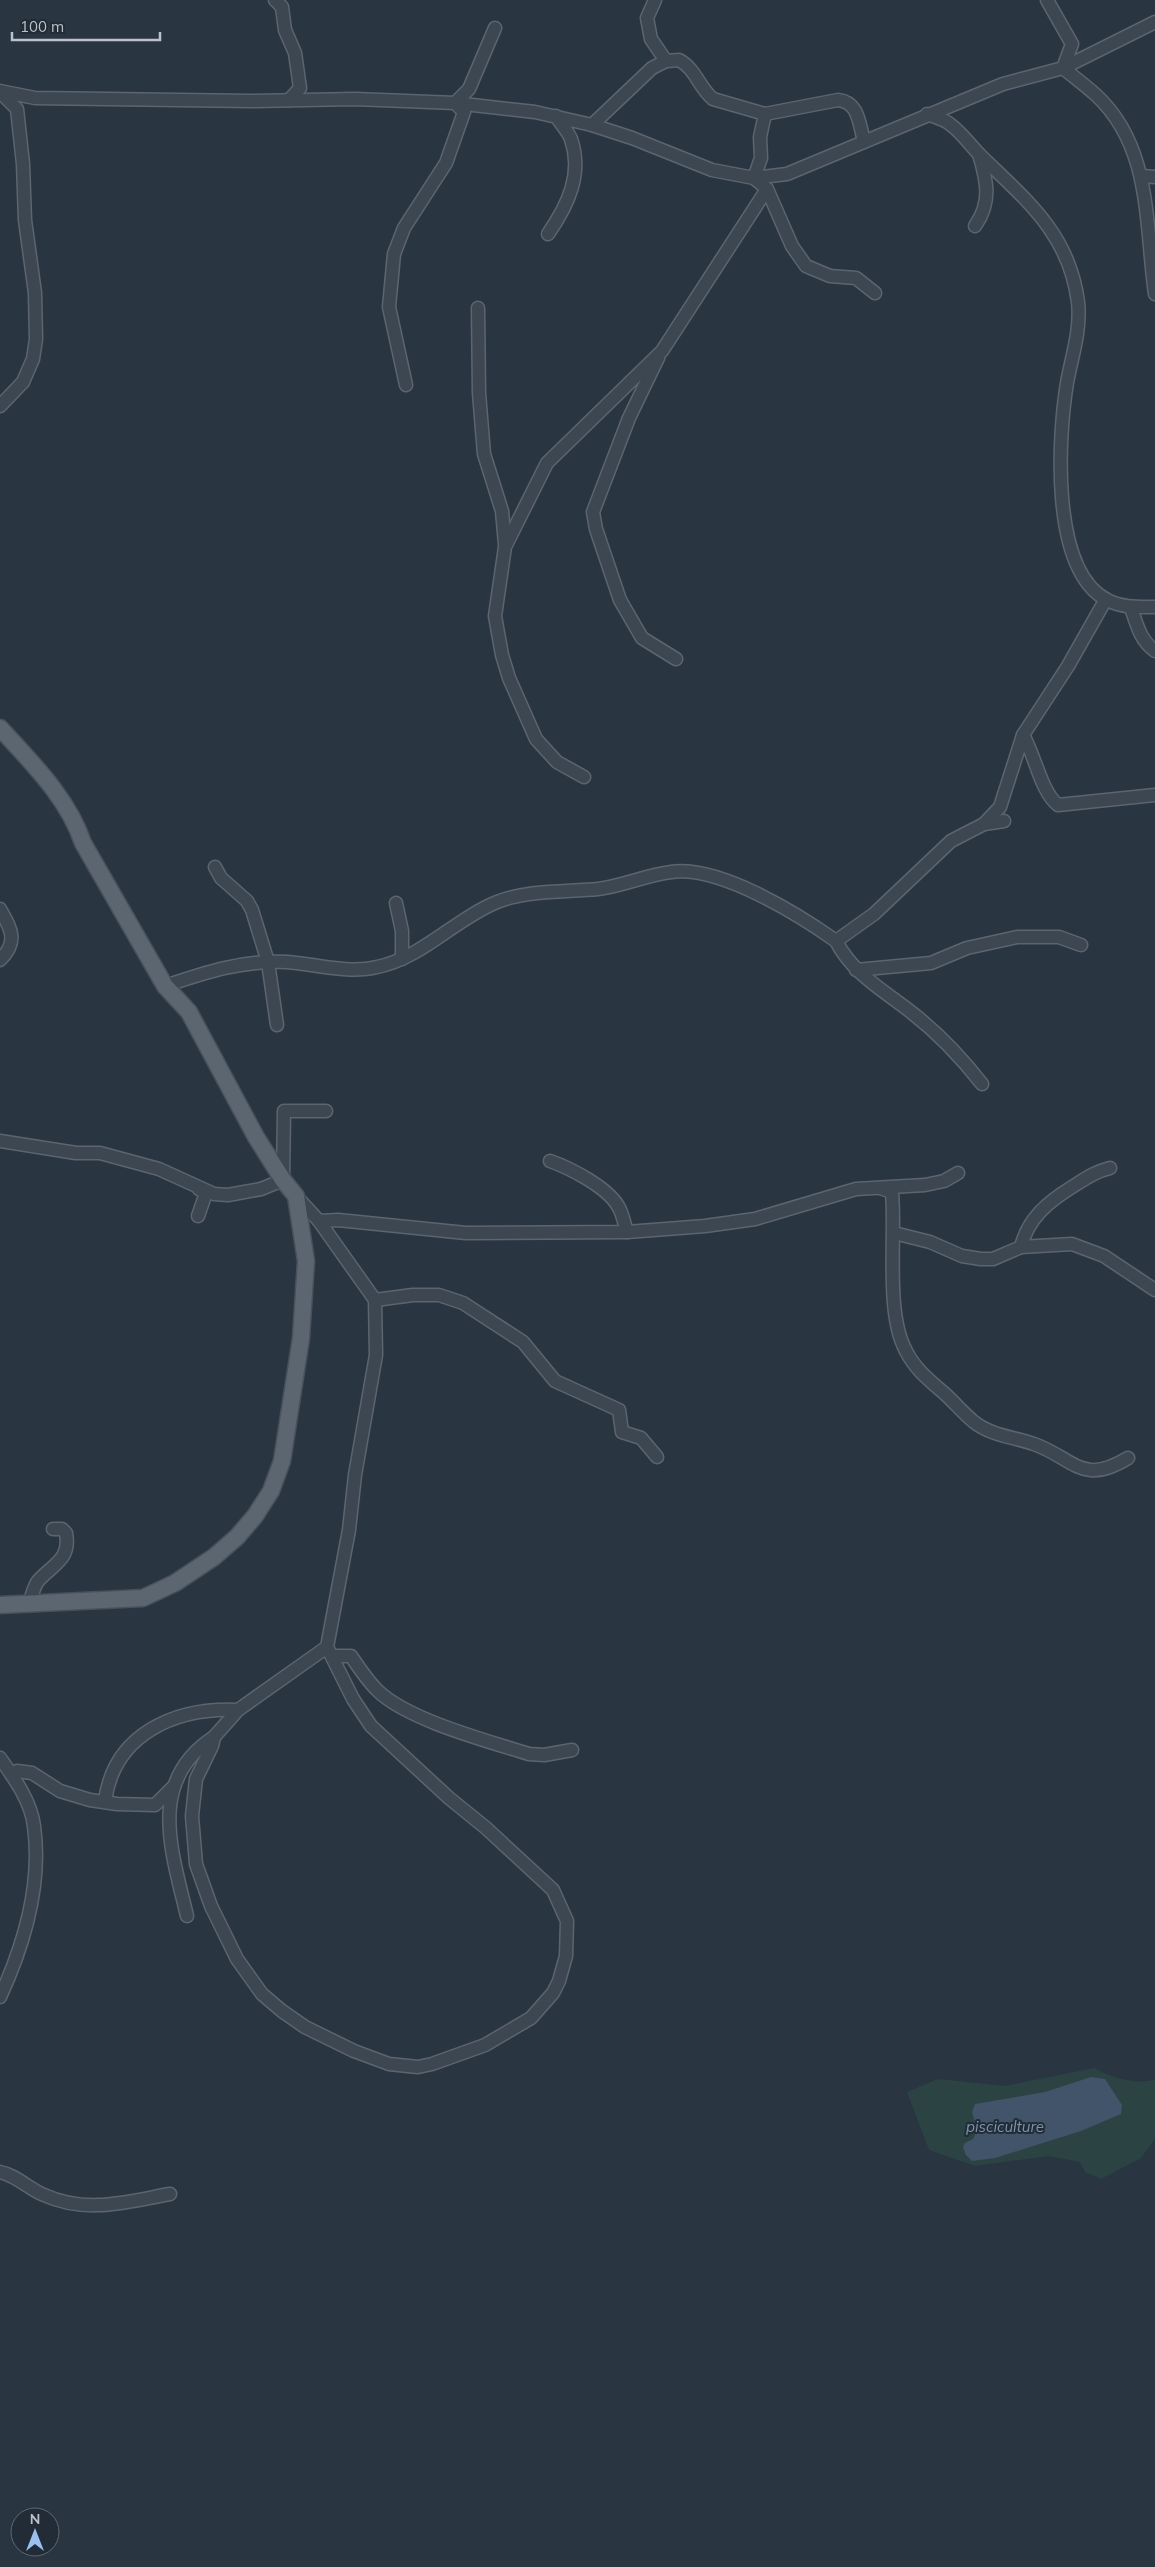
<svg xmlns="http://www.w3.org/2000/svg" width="1155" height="2567" font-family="Mulish,sans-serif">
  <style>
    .green { fill: #2c4343 }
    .water { fill: #415469 }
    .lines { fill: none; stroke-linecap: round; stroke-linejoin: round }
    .minor-casing { stroke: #5c656f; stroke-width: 15 }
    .major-casing { stroke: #47505b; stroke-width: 19 }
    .minor { stroke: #3d4751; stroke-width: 12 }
    .major { stroke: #5c6671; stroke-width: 16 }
    .labels { text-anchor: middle; stroke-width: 4; stroke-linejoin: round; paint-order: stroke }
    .water-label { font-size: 15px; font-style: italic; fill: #7e94ab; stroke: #222c37 }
  </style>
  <rect width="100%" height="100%" fill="#293541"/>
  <path class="green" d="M1094,2068C1110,2077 1137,2086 1155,2079V2139L1141,2158L1101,2179L1085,2172L1080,2162L1048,2156L975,2166L929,2150L907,2092L938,2079L1005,2086Z"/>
  <path class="water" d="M1091,2077L1105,2079L1122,2105L1121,2114L1081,2131L995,2158L972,2161L966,2155L963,2147L965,2143L973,2139L977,2130L972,2112L975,2104L1045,2092Z"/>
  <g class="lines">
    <g class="minor-casing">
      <g id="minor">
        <path d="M275,0L282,7L285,30L295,53L300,88L289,100"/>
        <path d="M655,0L647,18L651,39L666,61"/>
        <path d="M1047,0L1072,44L1063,68"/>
        <path d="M1063,68C1074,77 1085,85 1096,95C1152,147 1145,224 1155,294"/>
        <path d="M0,91L35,98L251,101L355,99L455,103L535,112L592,125L632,138L712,170L754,178L787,174L1003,84L1063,68L1155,22"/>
        <path d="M0,92L17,109L23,164L25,220L35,293L36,339L33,359L23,382L0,406"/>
        <path d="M927,114C935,117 945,119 951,125C962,133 970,145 980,155C1026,200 1069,233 1078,302C1081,331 1072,355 1067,383C1058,437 1050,570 1107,600C1123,608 1138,607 1155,607"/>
        <path d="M592,125L652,68L666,61L679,60C696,69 699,88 713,99L765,114L838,100C859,102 859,124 864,141"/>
        <path d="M1142,176L1155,177"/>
        <path d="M767,189L792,246L806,266L830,276L856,278L875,293"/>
        <path d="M975,226C992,202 987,181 979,154"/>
        <path d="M548,234C568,205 583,174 571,139C568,131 560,123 556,116"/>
        <path d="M478,308L479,393L484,454L502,511L505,544"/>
        <path d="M658,358L629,418L593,512L596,529L620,600L642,638L676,659"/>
        <path d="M406,385L389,307L394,254L404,228L446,163L464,112L455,103L469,89L495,28"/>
        <path d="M1131,608C1137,625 1140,640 1155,651"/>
        <path d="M1023,735C1035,755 1041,792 1058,805L1155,795"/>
        <path d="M584,777L557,762L536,739L509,678L502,655L495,616L505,547L547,463L662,351L767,189L754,178L761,158L760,137L765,114"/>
        <path d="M984,824L1004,821"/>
        <path d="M215,867L221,878L247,901L252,910L268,962L277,1025"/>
        <path d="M396,903L402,931V959"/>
        <path d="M0,909C11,929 19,941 0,960"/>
        <path d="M836,941C853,974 883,990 911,1012C938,1033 961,1057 982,1084"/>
        <path d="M856,970L931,963L967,948L1017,937H1059L1081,945"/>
        <path d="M165,986C206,972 243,960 287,962C316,964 348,974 377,967C422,958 455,919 497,902C527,890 565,892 598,889C623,886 646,875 671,872C719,865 798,914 836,941L874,914L951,841L984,824L1000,807L1023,735L1068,666L1106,599"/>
        <path d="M0,1141L76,1153H100L159,1169L214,1194L228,1195L261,1189L283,1180L284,1111H326"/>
        <path d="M550,1161C570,1168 607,1187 618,1206C623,1214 624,1223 627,1232"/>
        <path d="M880,1188L892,1192C896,1237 885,1313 906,1351C915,1369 929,1380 944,1393C954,1402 963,1413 974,1422C992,1436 1014,1437 1034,1444C1075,1459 1082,1486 1128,1458"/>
        <path d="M296,1196L319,1221L375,1300L376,1355L355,1475L349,1530L327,1647L238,1710L214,1737L212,1746L196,1779L192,1816L196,1864L211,1906L237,1959L262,1994L282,2011L305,2027L354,2051L389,2064L418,2067L432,2064L485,2045L531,2018L553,1993L559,1981L566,1956L567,1921L553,1890L486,1828L449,1798L371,1726L353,1699L327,1647"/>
        <path d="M198,1216L206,1193L199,1189"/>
        <path d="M319,1221L338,1220L466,1233L627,1232L705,1226L755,1219L856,1189L925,1185L944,1181L958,1173"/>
        <path d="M894,1233L930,1242L962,1256L981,1259H993L1021,1247L1072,1244L1104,1256L1155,1290"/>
        <path d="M1021,1247C1028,1218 1048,1202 1072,1187C1085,1179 1094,1172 1110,1168"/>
        <path d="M375,1300L413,1295H439L463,1303L523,1342L555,1381L619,1410L622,1432L641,1438L657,1457"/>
        <path d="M29,1603C32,1596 34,1586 38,1581C53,1564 71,1560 66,1533L62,1529H53"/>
        <path d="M332,1656H351C359,1668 367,1680 377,1690C407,1720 488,1741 529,1754L544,1755L572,1750"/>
        <path d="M0,1758C14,1778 31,1801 34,1826C42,1884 24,1945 0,1997"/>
        <path d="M11,1774L17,1771L32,1773L60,1791L90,1800L117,1804L155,1805L173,1787"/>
        <path d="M105,1801C114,1734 175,1707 238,1710"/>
        <path d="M187,1916C172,1852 146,1781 214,1737"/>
        <path d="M0,2172C16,2175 29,2189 44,2195C86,2214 126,2202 170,2194"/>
      </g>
    </g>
    <g class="major-casing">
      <path id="major" d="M0,728C32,763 68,798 83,843L165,986L189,1012L256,1137L283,1180L296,1196L306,1261L301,1338L282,1461L271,1491L255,1516L237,1537L214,1557L175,1583L143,1598L0,1605"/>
    </g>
    <use href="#minor" class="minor"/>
    <use href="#major" class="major"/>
  </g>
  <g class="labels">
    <g class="water-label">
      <text x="1005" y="2132">pisciculture</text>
    </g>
  </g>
  <g transform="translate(35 2532)"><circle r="24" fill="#222c37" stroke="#5f6872"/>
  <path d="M0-4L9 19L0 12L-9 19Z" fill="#9ac0f0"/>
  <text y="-8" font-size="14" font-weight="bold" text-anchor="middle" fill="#bbc2cb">N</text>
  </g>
  <path d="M12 32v8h148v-8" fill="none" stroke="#bbc2cb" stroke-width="2.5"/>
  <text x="20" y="32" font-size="15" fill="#bbc2cb" stroke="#222c37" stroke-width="4" paint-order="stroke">100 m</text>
</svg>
